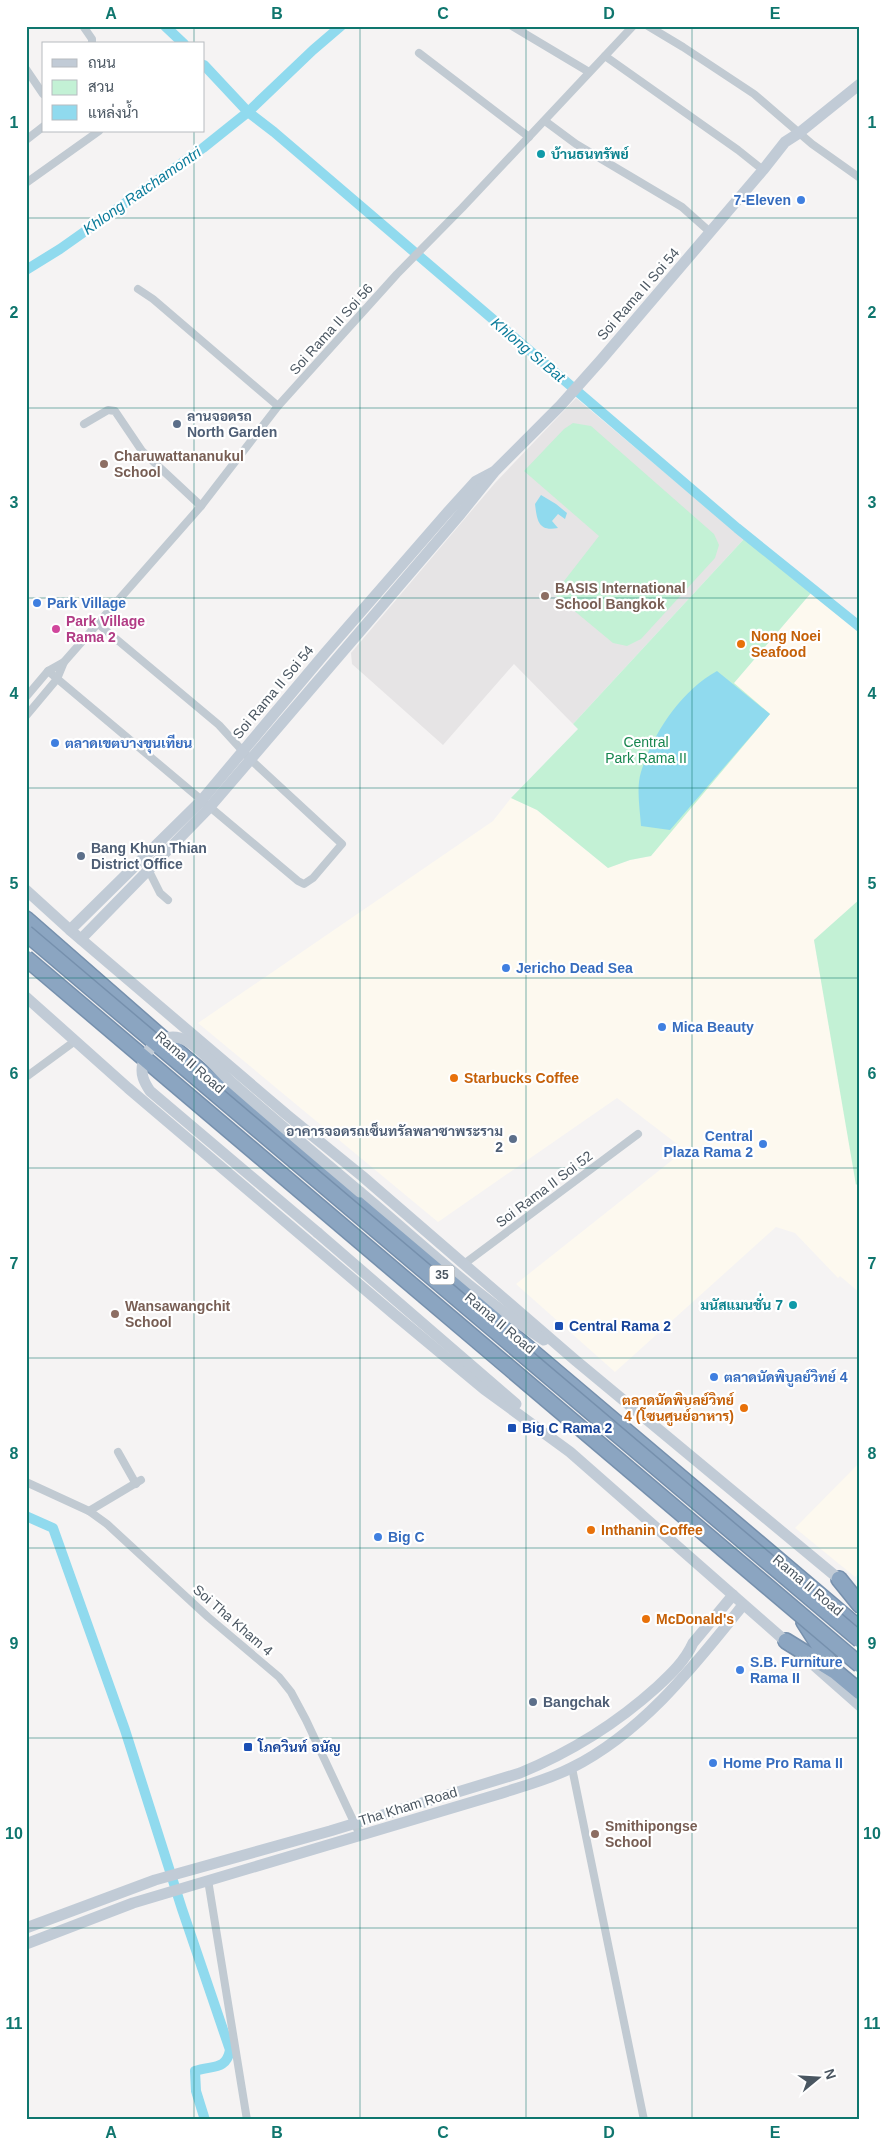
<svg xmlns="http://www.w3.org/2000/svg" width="886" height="2146" font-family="Helvetica,Sarabun,sans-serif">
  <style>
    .commercial { fill: #fdf9ef }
    .education { fill: #e6e4e5 }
    .green { fill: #c3f1d5 }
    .water { fill: #90daee }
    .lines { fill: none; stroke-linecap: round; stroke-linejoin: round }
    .canal { stroke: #90daee; stroke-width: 10 }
    .highway-casing { stroke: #7690ad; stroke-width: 18 }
    .street { stroke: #c1cad2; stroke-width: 8 }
    .secondary { stroke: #c1cbd6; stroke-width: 11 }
    .highway { stroke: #8ba5c1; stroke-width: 15 }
    .highway-bridge-casing { stroke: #7690ad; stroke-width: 18; stroke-linecap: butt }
    .secondary-bridge { stroke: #c1cbd6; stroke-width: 11 }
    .highway-bridge { stroke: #8ba5c1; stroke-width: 15 }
    .grid { fill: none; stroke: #0f766e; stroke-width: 1; stroke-opacity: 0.55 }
    .culture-dot { fill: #0f9aa8; stroke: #fff; stroke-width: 2 }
    .shop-dot { fill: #3f7fe0; stroke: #fff; stroke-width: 2 }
    .service-dot { fill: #5c6f8a; stroke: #fff; stroke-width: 2 }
    .education-dot { fill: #8d6e63; stroke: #fff; stroke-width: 2 }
    .hotel-dot { fill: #d1479c; stroke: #fff; stroke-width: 2 }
    .food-dot { fill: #e8710a; stroke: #fff; stroke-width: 2 }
    .transit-dot { fill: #1a4fb4; stroke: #fff; stroke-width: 2 }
    .labels { text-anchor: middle; stroke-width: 4.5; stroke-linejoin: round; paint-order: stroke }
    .shield { fill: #fff; stroke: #808990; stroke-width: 1 }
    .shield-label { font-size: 12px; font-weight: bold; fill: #4a5661 }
    .culture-label { font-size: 14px; font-weight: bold; fill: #0d838f; stroke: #fff; text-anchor: start }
    .shop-label { font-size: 14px; font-weight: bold; fill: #366cbe; stroke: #fff; text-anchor: start }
    .street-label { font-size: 14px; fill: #4a5661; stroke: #fff }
    .service-label { font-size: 14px; font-weight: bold; fill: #4e5e75; stroke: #fff; text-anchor: start }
    .education-label { font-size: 14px; font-weight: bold; fill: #785e54; stroke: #fff; text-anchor: start }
    .hotel-label { font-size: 14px; font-weight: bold; fill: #b23c85; stroke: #fff; text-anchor: start }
    .food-label { font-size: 14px; font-weight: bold; fill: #c56008; stroke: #fff; text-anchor: start }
    .park-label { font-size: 14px; fill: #17864f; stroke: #fff }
    .transit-label { font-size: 14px; font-weight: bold; fill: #164399; stroke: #fff; text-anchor: start }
    .water-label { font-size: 15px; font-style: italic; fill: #0c7c9b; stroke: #fff }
    .neatline { fill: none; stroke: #0f766e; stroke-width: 2 }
    .grid-label { font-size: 16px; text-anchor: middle; font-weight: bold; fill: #0f766e }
  </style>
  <rect width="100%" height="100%" fill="#f5f3f3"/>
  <g class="commercial">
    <path d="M811,593L860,633V899L814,940L860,1203V1293L840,1276L838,1278L795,1233L776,1227L615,1372L516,1284L685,1150L617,1098L438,1222L198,1023L493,821L511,798L537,810L608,868L630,860L651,856L670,830L734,683Z"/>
    <path d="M860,1462V1572L855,1577L795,1528Z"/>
  </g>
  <path class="education" d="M576,398L744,539L573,724L514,664L443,745L352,664L351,653L495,483Z"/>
  <g class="green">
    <path d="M573,423L591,426L714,534L719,545L715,558L641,639L627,646L613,643L554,594L599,536L524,471L564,429Z"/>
    <path d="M744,539L811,593L734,683L770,714L651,856L630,860L608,868L537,810L511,798L578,729L573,724Z"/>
    <path d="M860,899V1181L856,1185L814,940Z"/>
  </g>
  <g class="water">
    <path d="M541,495L556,504L567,513L565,519L558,514L552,521L558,528C538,532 537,520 535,504Z"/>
    <path d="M717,671L770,714L670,830L641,826C640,809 636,788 641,772C653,733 681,691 717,671Z"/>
  </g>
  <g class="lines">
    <g class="canal">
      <path d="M165,26L184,44"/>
      <path d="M204,65L248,112L274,132L737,528L860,627"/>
      <path d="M26,270L60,249L203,148L248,112L313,50L341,26"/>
      <path d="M26,1516L53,1528L125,1730L182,1909L230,2050C226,2071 212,2065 195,2071L196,2091L205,2120"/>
    </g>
    <g class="highway-casing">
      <g id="highway">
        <path d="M26,919L178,1052L860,1629"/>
        <path d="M839,1579L860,1605"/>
        <path d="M804,1622L834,1669"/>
        <path d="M786,1641L836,1672L860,1692"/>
      </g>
    </g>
    <g class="street">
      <path d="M83,26L92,39V44"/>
      <path d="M512,26L589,72"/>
      <path d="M648,26L683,47L754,94L812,144L860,178"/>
      <path d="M419,53L529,137"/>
      <path d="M605,56L738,150L763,170"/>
      <path d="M26,69L43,94"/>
      <path d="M545,121L576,144L682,207L710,232"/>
      <path d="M26,140L44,126"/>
      <path d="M26,183L99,131"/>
      <path d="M138,289L153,299L278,406"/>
      <path d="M84,424L108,410L115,411L142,451L201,506"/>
      <path d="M64,662L201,506L278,406L397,274L462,208L633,26"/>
      <path d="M48,671L298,881L304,884L313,878L342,844L250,759L219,725L97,623"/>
      <path d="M26,697L48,671L64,662L57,679L26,716"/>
      <path d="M148,869L160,893L168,900"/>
      <path d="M26,1077L75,1041"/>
      <path d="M464,1264L638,1134"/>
      <path d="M118,1452L136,1484"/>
      <path d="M26,1482L89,1511L107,1524L208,1617L279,1677L291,1692L306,1720L360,1835"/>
      <path d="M89,1511L141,1480"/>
      <path d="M572,1768L644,2120"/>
      <path d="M208,1880L247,2120"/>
    </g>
    <g class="secondary">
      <path d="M26,890L70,930L287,1115L362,1176L575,1360L845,1584"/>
      <path d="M70,930L201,801L326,652L446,514L476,481L493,472"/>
      <path d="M81,939L209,808L458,517L495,471L560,406L601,360L763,170L785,142L799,133L860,84"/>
      <path d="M26,997L128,1088L395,1315L484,1389L570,1452L791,1646"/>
      <path d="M360,1192C420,1242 478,1298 544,1340"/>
      <path d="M318,1233L516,1404"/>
      <path d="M809,1661L860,1706"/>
      <path d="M26,1928L155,1880L330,1831L520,1773C571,1752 616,1724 657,1687C671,1674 685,1661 693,1643L733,1595"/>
      <path d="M26,1944L133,1903L499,1794C523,1786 548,1780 571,1768C643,1732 694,1666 743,1605"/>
    </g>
    <use href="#highway" class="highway"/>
    <g class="highway-bridge-casing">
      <g id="highway-bridge">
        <path d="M26,933L860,1640"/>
        <path d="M26,958L860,1665"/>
      </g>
    </g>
    <path class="secondary-bridge" d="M318,1233L150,1091C144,1082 140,1074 143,1063C147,1047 163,1033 180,1038C197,1043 216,1068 229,1080C272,1118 316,1155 360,1192"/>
    <use href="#highway-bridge" class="highway-bridge"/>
  </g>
  <path class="grid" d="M194,26V44M360,26V2120M526,26V2120M692,26V2120M194,131V2120M26,218H860M26,408H860M26,598H860M26,788H860M26,978H860M26,1168H860M26,1358H860M26,1548H860M26,1738H860M26,1928H860"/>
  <g class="culture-dot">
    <circle cx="541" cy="154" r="5"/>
    <circle cx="793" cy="1305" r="5"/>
  </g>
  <g class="shop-dot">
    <circle cx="801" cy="200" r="5"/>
    <circle cx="37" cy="603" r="5"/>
    <circle cx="55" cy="743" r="5"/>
    <circle cx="506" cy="968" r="5"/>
    <circle cx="662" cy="1027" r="5"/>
    <circle cx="763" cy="1144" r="5"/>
    <circle cx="714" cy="1377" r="5"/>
    <circle cx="378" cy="1537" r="5"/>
    <circle cx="740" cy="1670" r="5"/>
    <circle cx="713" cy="1763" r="5"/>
  </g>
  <g class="service-dot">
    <circle cx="177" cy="424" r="5"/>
    <circle cx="81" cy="856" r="5"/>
    <circle cx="513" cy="1139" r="5"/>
    <circle cx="533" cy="1702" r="5"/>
  </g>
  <g class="education-dot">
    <circle cx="104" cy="464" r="5"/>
    <circle cx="545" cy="596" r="5"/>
    <circle cx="115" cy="1314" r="5"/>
    <circle cx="595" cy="1834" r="5"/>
  </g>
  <circle class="hotel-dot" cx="56" cy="629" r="5"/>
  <g class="food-dot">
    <circle cx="741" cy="644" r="5"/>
    <circle cx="454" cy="1078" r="5"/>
    <circle cx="744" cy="1408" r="5"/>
    <circle cx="591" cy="1530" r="5"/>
    <circle cx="646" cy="1619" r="5"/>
  </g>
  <g class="transit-dot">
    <rect x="554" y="1321" width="10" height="10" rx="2.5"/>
    <rect x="507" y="1423" width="10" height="10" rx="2.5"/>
    <rect x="243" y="1742" width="10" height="10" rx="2.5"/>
  </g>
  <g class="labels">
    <rect class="shield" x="429.5" y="1265.5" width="25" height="19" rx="4"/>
    <g class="shield-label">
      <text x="442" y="1279">35</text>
    </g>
    <g class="culture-label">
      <text x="551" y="159">บ้านธนทรัพย์</text>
      <text x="783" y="1310" text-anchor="end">มนัสแมนชั่น 7</text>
    </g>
    <g class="shop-label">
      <text x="791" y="205" text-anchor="end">7-Eleven</text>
      <text x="47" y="608">Park Village</text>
      <text x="65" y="748">ตลาดเขตบางขุนเทียน</text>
      <text x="516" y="973">Jericho Dead Sea</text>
      <text x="672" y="1032">Mica Beauty</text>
      <text x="753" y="1141" text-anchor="end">Central<tspan x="753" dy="16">Plaza Rama 2</tspan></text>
      <text x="724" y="1382">ตลาดนัดพิบูลย์วิทย์ 4</text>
      <text x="388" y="1542">Big C</text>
      <text x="750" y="1667">S.B. Furniture<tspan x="750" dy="16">Rama II</tspan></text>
      <text x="723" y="1768">Home Pro Rama II</text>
    </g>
    <g class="street-label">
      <text transform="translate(638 294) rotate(-49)" y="5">Soi Rama II Soi 54</text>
      <text transform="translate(331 329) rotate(-48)" y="5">Soi Rama II Soi 56</text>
      <text transform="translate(273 692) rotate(-50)" y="5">Soi Rama II Soi 54</text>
      <text transform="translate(190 1062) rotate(41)" y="5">Rama II Road</text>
      <text transform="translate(544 1189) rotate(-37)" y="5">Soi Rama II Soi 52</text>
      <text transform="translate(500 1323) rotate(40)" y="5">Rama II Road</text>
      <text transform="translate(808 1585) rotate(40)" y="5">Rama II Road</text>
      <text transform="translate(233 1620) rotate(41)" y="5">Soi Tha Kham 4</text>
      <text transform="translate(408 1806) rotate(-17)" y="5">Tha Kham Road</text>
    </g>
    <g class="service-label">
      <text x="187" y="421">ลานจอดรถ<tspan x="187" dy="16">North Garden</tspan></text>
      <text x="91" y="853">Bang Khun Thian<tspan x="91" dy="16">District Office</tspan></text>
      <text x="503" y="1136" text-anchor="end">อาคารจอดรถเซ็นทรัลพลาซาพระราม<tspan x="503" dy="16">2</tspan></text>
      <text x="543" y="1707">Bangchak</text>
    </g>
    <g class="education-label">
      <text x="114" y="461">Charuwattananukul<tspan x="114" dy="16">School</tspan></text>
      <text x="555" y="593">BASIS International<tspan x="555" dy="16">School Bangkok</tspan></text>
      <text x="125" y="1311">Wansawangchit<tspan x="125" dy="16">School</tspan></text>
      <text x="605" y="1831">Smithipongse<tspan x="605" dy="16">School</tspan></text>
    </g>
    <g class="hotel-label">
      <text x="66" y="626">Park Village<tspan x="66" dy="16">Rama 2</tspan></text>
    </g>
    <g class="food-label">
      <text x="751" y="641">Nong Noei<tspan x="751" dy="16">Seafood</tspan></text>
      <text x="464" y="1083">Starbucks Coffee</text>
      <text x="734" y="1405" text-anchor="end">ตลาดนัดพิบูลย์วิทย์<tspan x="734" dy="16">4 (โซนศูนย์อาหาร)</tspan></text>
      <text x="601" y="1535">Inthanin Coffee</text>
      <text x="656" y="1624">McDonald's</text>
    </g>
    <g class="park-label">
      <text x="646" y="747">Central<tspan x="646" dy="16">Park Rama II</tspan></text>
    </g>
    <g class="transit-label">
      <text x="569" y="1331">Central Rama 2</text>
      <text x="522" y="1433">Big C Rama 2</text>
      <text x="258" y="1752">โภควินท์ อนัญ</text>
    </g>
    <g class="water-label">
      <text transform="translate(142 191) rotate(-35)" y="5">Khlong Ratchamontri</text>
      <text transform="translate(528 350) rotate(40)" y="5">Khlong Si Bat</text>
    </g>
  </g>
  <rect width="886" height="2146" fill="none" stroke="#ffffff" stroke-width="55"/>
  <rect x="42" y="42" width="162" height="90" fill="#ffffff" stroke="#b7bbc0"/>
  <rect x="52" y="59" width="25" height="8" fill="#c1cbd6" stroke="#b7bbc0"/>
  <text x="88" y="68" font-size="15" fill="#4a5661">ถนน</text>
  <rect x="52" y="80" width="25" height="15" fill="#c3f1d5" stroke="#b7bbc0"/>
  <text x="88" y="92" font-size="15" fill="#4a5661">สวน</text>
  <rect x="52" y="105" width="25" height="15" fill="#90daee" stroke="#b7bbc0"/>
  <text x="88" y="118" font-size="15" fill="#4a5661">แหล่งน้ำ</text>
  <g transform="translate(818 2078) rotate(72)" stroke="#ffffff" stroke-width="4" paint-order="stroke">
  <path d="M0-4L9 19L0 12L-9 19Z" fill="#4a5661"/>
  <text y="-8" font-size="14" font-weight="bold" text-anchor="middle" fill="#4a5661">N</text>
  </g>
  <rect x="28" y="28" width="830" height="2090" class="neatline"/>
  <g class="grid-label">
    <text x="111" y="19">A</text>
    <text x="277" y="19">B</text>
    <text x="443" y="19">C</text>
    <text x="609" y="19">D</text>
    <text x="775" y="19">E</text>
    <text x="14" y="128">1</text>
    <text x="872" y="128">1</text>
    <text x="14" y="318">2</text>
    <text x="872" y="318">2</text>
    <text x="14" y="508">3</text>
    <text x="872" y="508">3</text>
    <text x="14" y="699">4</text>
    <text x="872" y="699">4</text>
    <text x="14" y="889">5</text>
    <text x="872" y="889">5</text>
    <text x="14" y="1079">6</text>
    <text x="872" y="1079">6</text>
    <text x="14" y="1269">7</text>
    <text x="872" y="1269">7</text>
    <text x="14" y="1459">8</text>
    <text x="872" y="1459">8</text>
    <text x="14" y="1649">9</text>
    <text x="872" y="1649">9</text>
    <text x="14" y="1839">10</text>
    <text x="872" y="1839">10</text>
    <text x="14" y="2029">11</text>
    <text x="872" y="2029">11</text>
    <text x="111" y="2138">A</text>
    <text x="277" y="2138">B</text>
    <text x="443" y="2138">C</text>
    <text x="609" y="2138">D</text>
    <text x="775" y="2138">E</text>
  </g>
</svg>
